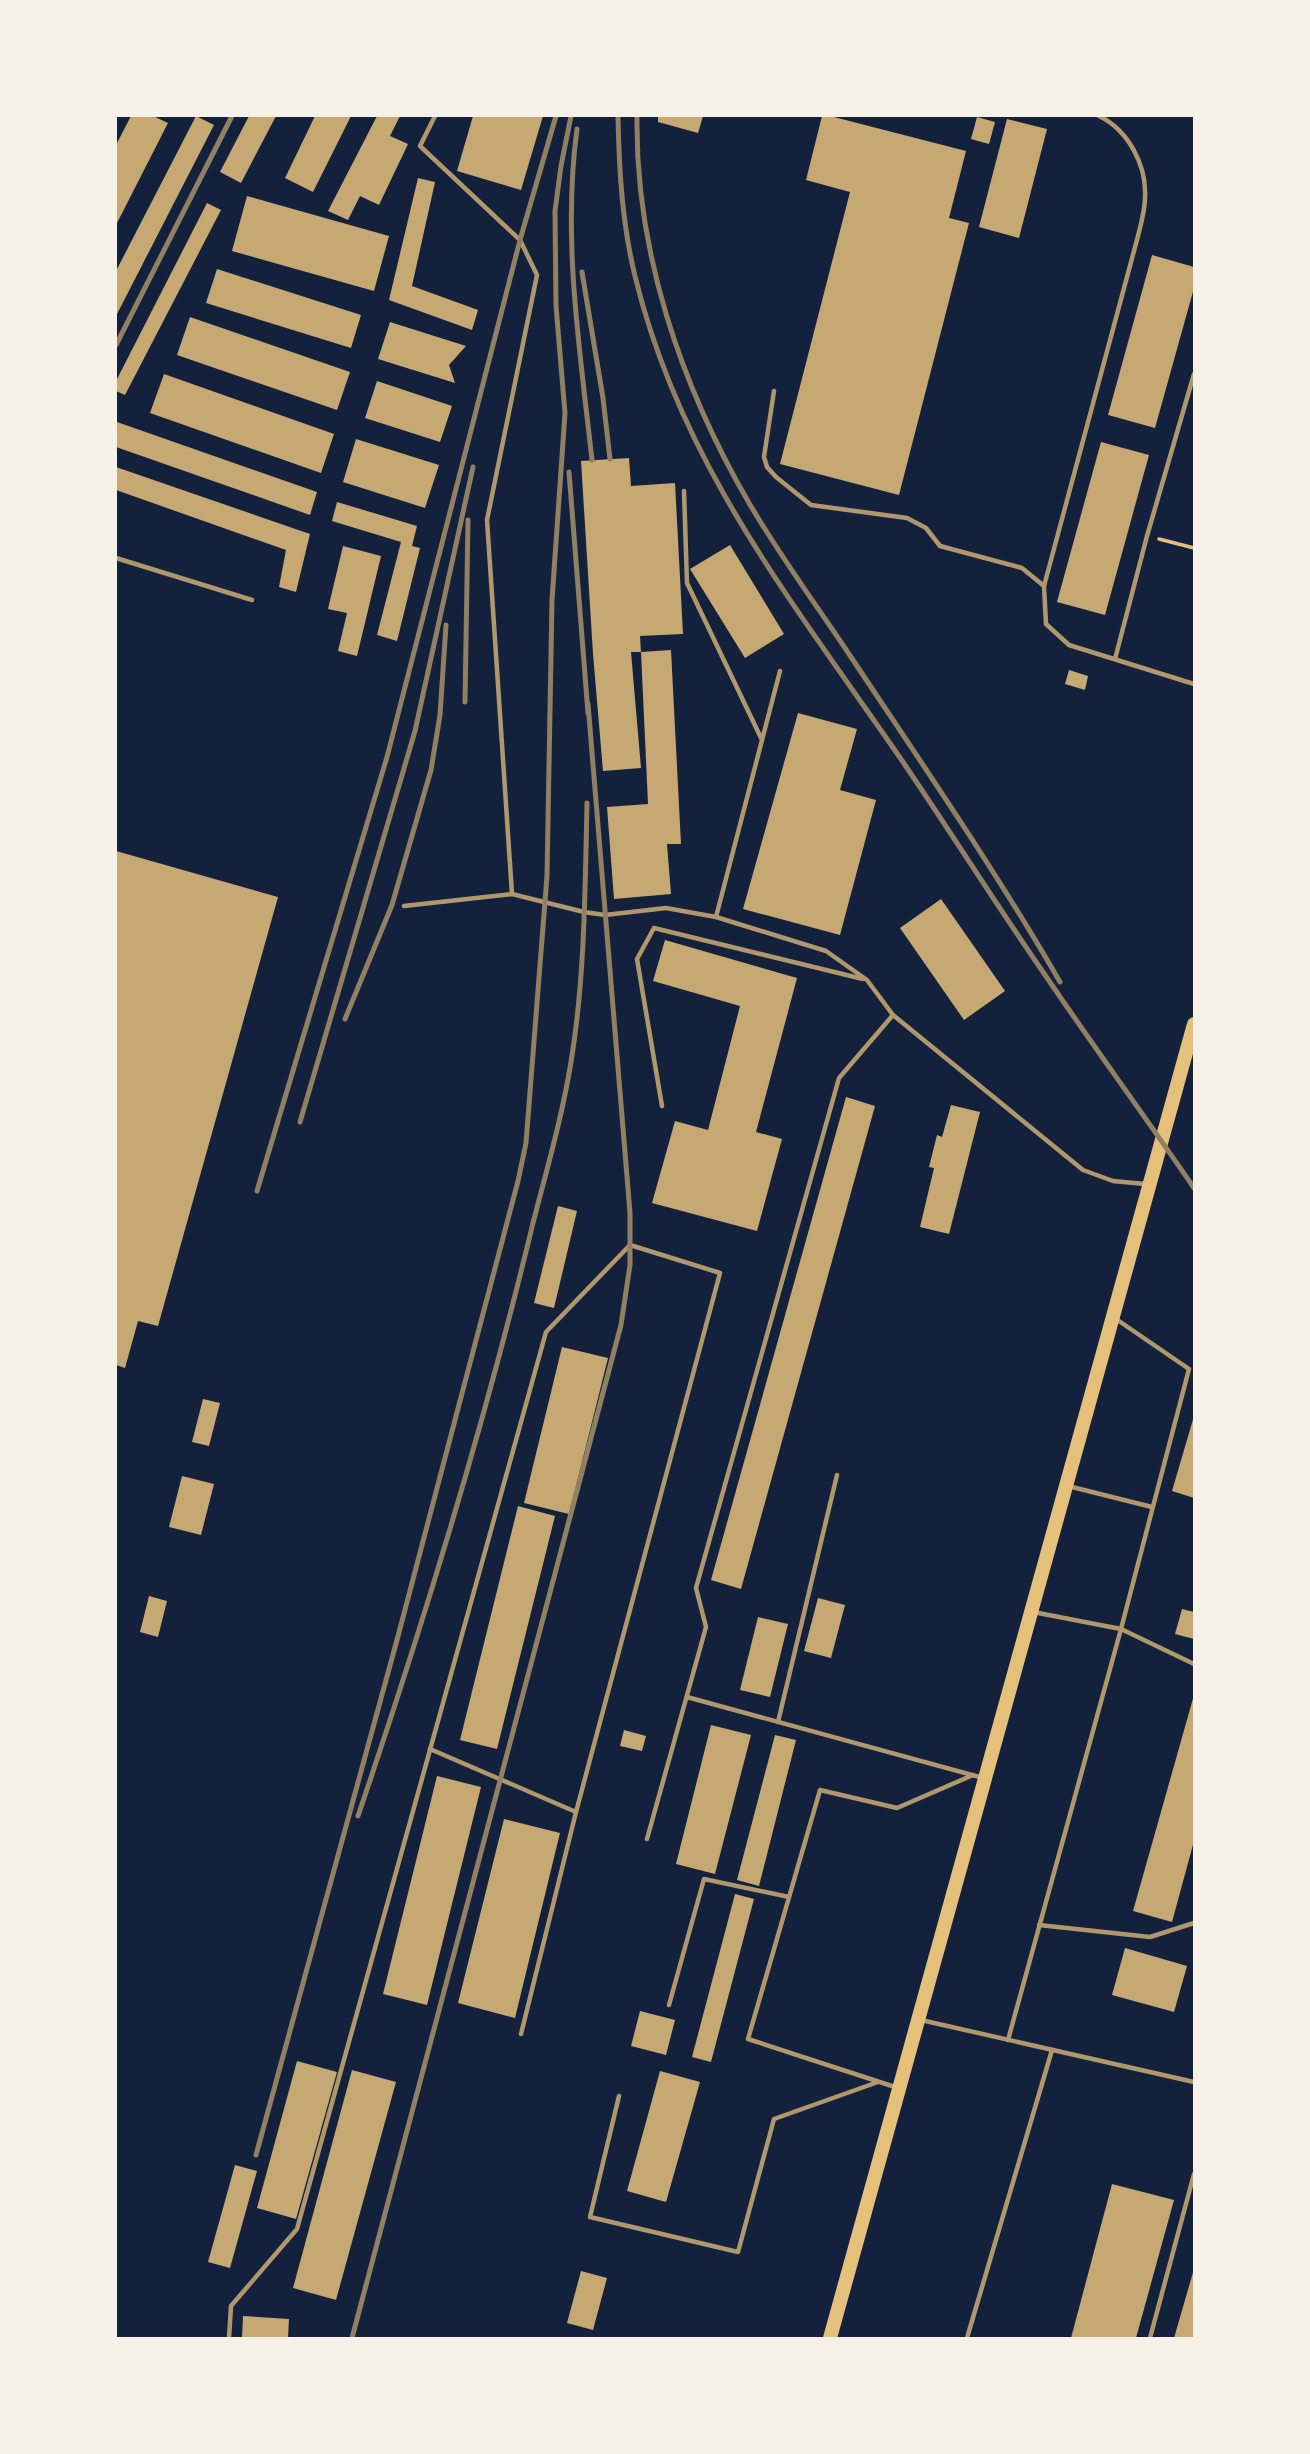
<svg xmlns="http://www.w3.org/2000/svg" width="1310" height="2454" font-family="Arial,sans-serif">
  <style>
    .building { fill: #c6a872 }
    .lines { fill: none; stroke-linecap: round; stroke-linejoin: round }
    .path { stroke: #e5c07b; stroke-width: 3.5 }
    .service { stroke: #b1986c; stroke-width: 4.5 }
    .secondary { stroke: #e5c07b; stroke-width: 14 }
    .rail { stroke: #918062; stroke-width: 5 }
  </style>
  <rect width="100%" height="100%" fill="#14213d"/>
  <g class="building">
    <path d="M131,116H153L168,123L116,225V145Z"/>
    <path d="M196,116L214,125L116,316V271Z"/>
    <path d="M249,116H276L241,183L220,172Z"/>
    <path d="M315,116H351L313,192L285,178Z"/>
    <path d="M377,116H400L390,136L408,144L379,205L360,196L348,220L328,211Z"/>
    <path d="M473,116H543L521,190L457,171Z"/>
    <path d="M658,116H703L698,133L658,122Z"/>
    <path d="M822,116H830L966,151L949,218L969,223L899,495L780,464L850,192L806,180Z"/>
    <path d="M977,117L995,122L989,144L971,139Z"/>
    <path d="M1007,119L1047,129L1019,238L979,227Z"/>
    <path d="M418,178L435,182L412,286L478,310L472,330L389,300Z"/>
    <path d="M247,196L389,236L374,291L232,251Z"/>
    <path d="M207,203L221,210L125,395L116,391V381Z"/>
    <path d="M1152,255L1194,267V288L1155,428L1108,415Z"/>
    <path d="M217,269L361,315L351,348L206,303Z"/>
    <path d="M190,317L350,372L337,410L177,355Z"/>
    <path d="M390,322L466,346L449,365L455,383L378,359Z"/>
    <path d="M164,374L334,434L321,473L150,413Z"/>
    <path d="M377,381L452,406L440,442L365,418Z"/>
    <path d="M117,422L317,492L310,515L116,447Z"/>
    <path d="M356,439L439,465L425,508L343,482Z"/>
    <path d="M1101,442L1149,455L1105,615L1057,602Z"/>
    <path d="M629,458L631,486L675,483L683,634L640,636L641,652H631L641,768L603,771L593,654L581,461Z"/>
    <path d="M116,467L310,534L296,592L279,587L286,550L116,490Z"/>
    <path d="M337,502L417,526L412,546L420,548L397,641L377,635L401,542L332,521Z"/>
    <path d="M730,545L784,634L745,658L690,569Z"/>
    <path d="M343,546L381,556L357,656L338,651L347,613L328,609Z"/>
    <path d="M671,650L681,844H667L671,894L614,899L607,807L648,804L641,652Z"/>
    <path d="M1069,670L1088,676L1085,690L1065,684Z"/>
    <path d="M798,713L857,729L840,790L876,800L840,935L743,909Z"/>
    <path d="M116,851L278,897L158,1326L138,1321L125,1368L116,1365Z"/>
    <path d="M941,899L1005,991L964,1020L900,928Z"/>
    <path d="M665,940L797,978L756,1132L782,1139L757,1231L652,1203L675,1121L708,1130L740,1006L653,981Z"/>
    <path d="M846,1097L875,1106L741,1589L711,1580Z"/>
    <path d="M951,1105L980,1112L949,1234L920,1227L934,1168L929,1167L937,1135L942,1137Z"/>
    <path d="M558,1206L577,1211L554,1308L534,1303Z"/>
    <path d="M562,1347L608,1358L569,1514L524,1503Z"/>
    <path d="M203,1399L220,1403L209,1446L192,1442Z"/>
    <path d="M1194,1416V1498L1172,1491Z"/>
    <path d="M182,1476L214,1484L201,1535L169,1527Z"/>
    <path d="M518,1506L555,1516L497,1749L460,1740Z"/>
    <path d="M149,1596L167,1601L158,1637L140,1632Z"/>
    <path d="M818,1598L845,1605L831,1658L804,1651Z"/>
    <path d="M1182,1609L1194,1612V1639L1175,1634Z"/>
    <path d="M758,1617L788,1624L770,1697L740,1690Z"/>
    <path d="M1194,1695V1841L1172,1922L1133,1911Z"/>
    <path d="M711,1725L751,1735L715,1874L676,1864Z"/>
    <path d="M624,1730L646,1736L642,1751L620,1746Z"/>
    <path d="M775,1735L796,1740L759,1886L737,1880Z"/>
    <path d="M437,1776L481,1787L427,2005L383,1994Z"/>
    <path d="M504,1819L560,1833L515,2018L458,2003Z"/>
    <path d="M735,1894L754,1899L711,2062L692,2057Z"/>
    <path d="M1125,1948L1187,1966L1174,2012L1112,1995Z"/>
    <path d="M640,2011L675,2020L666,2055L631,2046Z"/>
    <path d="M297,2061L337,2072L296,2219L257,2208Z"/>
    <path d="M352,2070L396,2082L336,2300L293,2288Z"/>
    <path d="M660,2071L700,2082L666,2202L627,2191Z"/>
    <path d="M235,2165L257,2171L230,2268L208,2262Z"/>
    <path d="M1112,2184L1174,2200L1136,2338H1071Z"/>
    <path d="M1194,2269V2338H1174Z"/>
    <path d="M581,2271L607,2278L593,2330L567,2323Z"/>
    <path d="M243,2316L289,2319L288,2338H242Z"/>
  </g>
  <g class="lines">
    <path class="path" d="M1159,539L1194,548"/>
    <g class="service">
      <path d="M435,116L420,146L520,240L537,275L487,520L512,894L584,912L605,915L666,908L716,917L826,951L867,980L893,1015L1083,1170L1113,1181L1145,1184"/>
      <path d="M1099,116C1128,130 1147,165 1145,198C1145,210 1141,224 1138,236L1044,586L1046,624L1069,645L1194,684"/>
      <path d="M774,391L764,457L767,467L776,477L811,505L907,518L926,528L940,546L1022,568L1044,586"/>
      <path d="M684,491L687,583L762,740"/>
      <path d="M116,558L252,600"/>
      <path d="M1115,659L1147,536L1194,374"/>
      <path d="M404,906L512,894"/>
      <path d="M716,917L780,671"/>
      <path d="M662,1106L637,959L654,928L863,979"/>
      <path d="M1068,1486L1152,1507"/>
      <path d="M1033,1612L1121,1629L1194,1664"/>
      <path d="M687,1697L983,1778"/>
      <path d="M778,1722L837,1475"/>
      <path d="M430,1749L576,1812"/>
      <path d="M647,1839L706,1627L696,1588L839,1078L893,1015"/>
      <path d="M1039,1925L1150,1937L1194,1923"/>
      <path d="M669,2005L704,1879L789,1897"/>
      <path d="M921,2020L1194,2082"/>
      <path d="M1008,2040L1121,1629L1189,1369L1116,1319"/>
      <path d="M898,2088L748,2039L820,1790L897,1808L973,1775"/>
      <path d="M619,2096L590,2217L738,2252L774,2119L878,2082"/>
      <path d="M229,2338L231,2306L297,2229L546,1332L630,1245L720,1273L576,1812L521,2034"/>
      <path d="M967,2338L1052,2050"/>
      <path d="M1150,2338L1194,2174"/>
    </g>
    <path class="secondary" d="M830,2338L1194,1024"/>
    <g class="rail">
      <path d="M618,116C619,169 622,223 635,276C681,466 795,605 903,762C950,831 994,901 1041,969C1091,1043 1144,1115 1194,1188"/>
      <path d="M637,116C635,251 681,386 749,503C780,556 817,606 851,657C922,764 996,871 1060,982"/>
      <path d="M577,129C562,239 580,351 592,460"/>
      <path d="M582,272L603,398L610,459"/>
      <path d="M116,345L232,116"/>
      <path d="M569,472L588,713"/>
      <path d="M465,702L468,520"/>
      <path d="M345,1019L392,905L431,770L440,715L446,625"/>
      <path d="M300,1122L415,731L473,467"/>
      <path d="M257,1191L387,757L520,240L556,116"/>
      <path d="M358,1816C424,1622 484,1426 532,1227C546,1172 562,1118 571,1062C585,977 585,889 587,803"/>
      <path d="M256,2155L397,1640L518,1181L526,1143L547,876L552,600L565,413L556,306L555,211L561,166L571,116"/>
      <path d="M352,2338L621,1325L630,1265V1213L588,704"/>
    </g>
  </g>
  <rect width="1310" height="2454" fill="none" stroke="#f6f1e7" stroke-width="234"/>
</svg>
